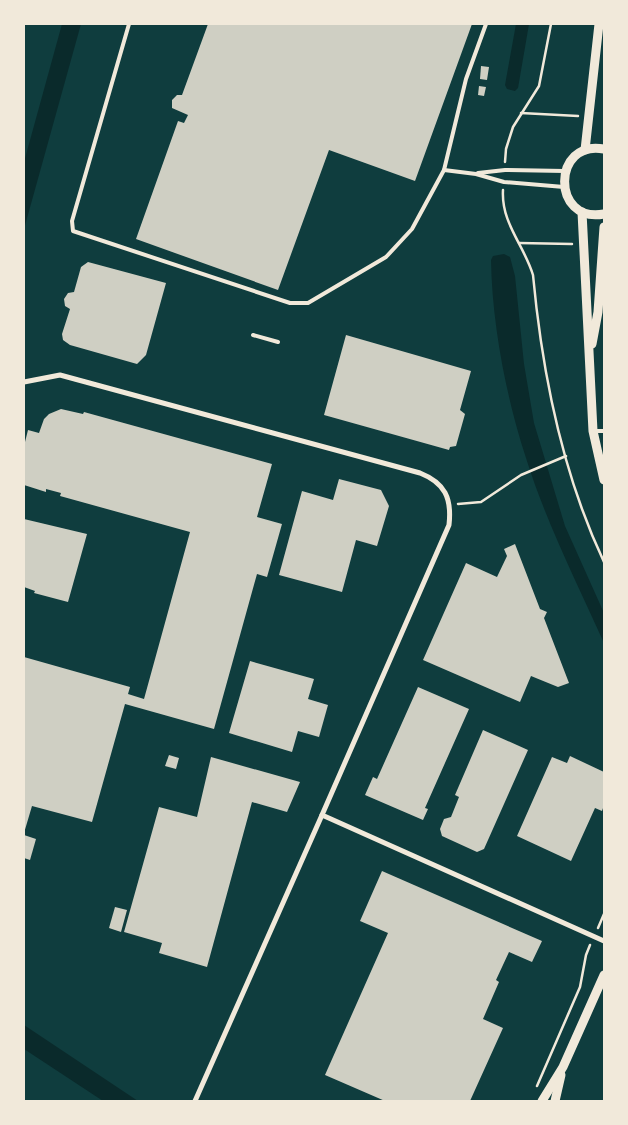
<svg xmlns="http://www.w3.org/2000/svg" width="628" height="1125" font-family="Rubik,sans-serif">
  <style>
    .water { fill: #0a2a2b }
    .building { fill: #cfcfc3 }
    .lines { fill: none; stroke-linecap: round; stroke-linejoin: round }
    .path { stroke: #f1e9da; stroke-width: 2.5 }
    .service { stroke: #f1e9da; stroke-width: 4 }
    .minor { stroke: #f1e9da; stroke-width: 5 }
    .tertiary { stroke: #f1e9da; stroke-width: 9 }
  </style>
  <rect width="100%" height="100%" fill="#0f3d3e"/>
  <g class="water">
    <path d="M62,24H81L24,229V162Z"/>
    <path d="M516,24H529L518,88L515,91L507,89L505,85Z"/>
    <path d="M504,254L510,257L515,276L524,364L534,423L565,526L604,613V643C577,583 546,522 526,458C506,397 492,323 491,260L493,256Z"/>
    <path d="M24,1025L138,1101H103L24,1049Z"/>
  </g>
  <g class="building">
    <path d="M208,24H472L415,181L329,150L278,290L136,239L178,121L184,123L188,115L172,108V100L177,95H182Z"/>
    <path d="M481,66L489,67L487,80L480,79Z"/>
    <path d="M479,86L486,87L484,96L478,95Z"/>
    <path d="M88,262L166,283L146,355L137,364L70,345L63,340L62,334L70,309L65,306L64,299L68,293L74,292L81,267Z"/>
    <path d="M346,335L471,371L460,410L465,414L456,446L450,447L449,450L324,415Z"/>
    <path d="M61,409L83,414L84,412L272,464L257,517L282,524L267,577L257,574L214,729L125,704L92,822L32,806L24,833V657L130,687L128,694L144,699L190,532L60,496L61,493L46,489V492L24,485V446L28,430L39,433L44,419L49,414Z"/>
    <path d="M339,479L381,490L389,506L377,546L356,540L342,592L279,575L302,491L333,500Z"/>
    <path d="M24,519L87,534L68,602L34,593L35,591L24,587Z"/>
    <path d="M515,544L540,609L547,612L544,618L569,683L558,687L531,676L520,702L423,660L466,563L497,577L507,556L504,549Z"/>
    <path d="M250,661L314,679L308,699L328,705L319,737L298,731L292,752L229,733Z"/>
    <path d="M418,687L469,709L425,808L428,809L423,820L365,795L373,777L377,779Z"/>
    <path d="M483,730L528,750L484,849L477,852L442,836L440,829L444,819L451,817L459,797L455,795Z"/>
    <path d="M169,755L179,758L176,769L165,766Z"/>
    <path d="M570,756L604,772V805L602,811L595,808L571,861L517,836L552,757L567,763Z"/>
    <path d="M211,757L300,782L287,812L252,802L207,967L159,953L162,943L124,932L159,807L197,817Z"/>
    <path d="M24,835L36,839L30,860L24,858Z"/>
    <path d="M382,871L542,941L532,962L509,952L496,980L499,982L483,1019L503,1028L470,1101H385L325,1075L388,933L360,921Z"/>
    <path d="M115,907L127,910L121,932L109,928Z"/>
  </g>
  <g class="lines">
    <g class="path">
      <path d="M521,113L578,116"/>
      <path d="M505,162L506,149L513,127L539,86L551,24"/>
      <path d="M503,190C501,223 524,245 533,275C542,372 562,473 604,562"/>
      <path d="M519,243L572,244"/>
      <path d="M458,504L481,502L521,475L566,456"/>
      <path d="M598,928L604,914"/>
      <path d="M537,1086L580,987L586,955L590,945"/>
    </g>
    <g class="service">
      <path d="M129,24L72,221L73,231L290,303H308L386,257L412,229L444,170L466,79L486,24"/>
      <path d="M444,170L476,174L504,182L564,187"/>
      <path d="M478,173L505,170L565,171"/>
      <path d="M253,335L278,342"/>
      <path d="M594,431H604"/>
    </g>
    <g class="minor">
      <path d="M24,382L60,375L420,473C445,483 452,498 449,525L322,815L604,941"/>
      <path d="M195,1101L322,815"/>
    </g>
    <g class="tertiary">
      <path d="M604,149C552,139 551,224 604,214"/>
      <path d="M585,150L599,24"/>
      <path d="M582,212L593,431L604,480"/>
      <path d="M592,344L598,312L604,227"/>
      <path d="M542,1101L563,1067L604,975"/>
      <path d="M555,1101L561,1075"/>
    </g>
  </g>
  <rect width="628" height="1125" fill="none" stroke="#f1e9da" stroke-width="50"/>
</svg>
